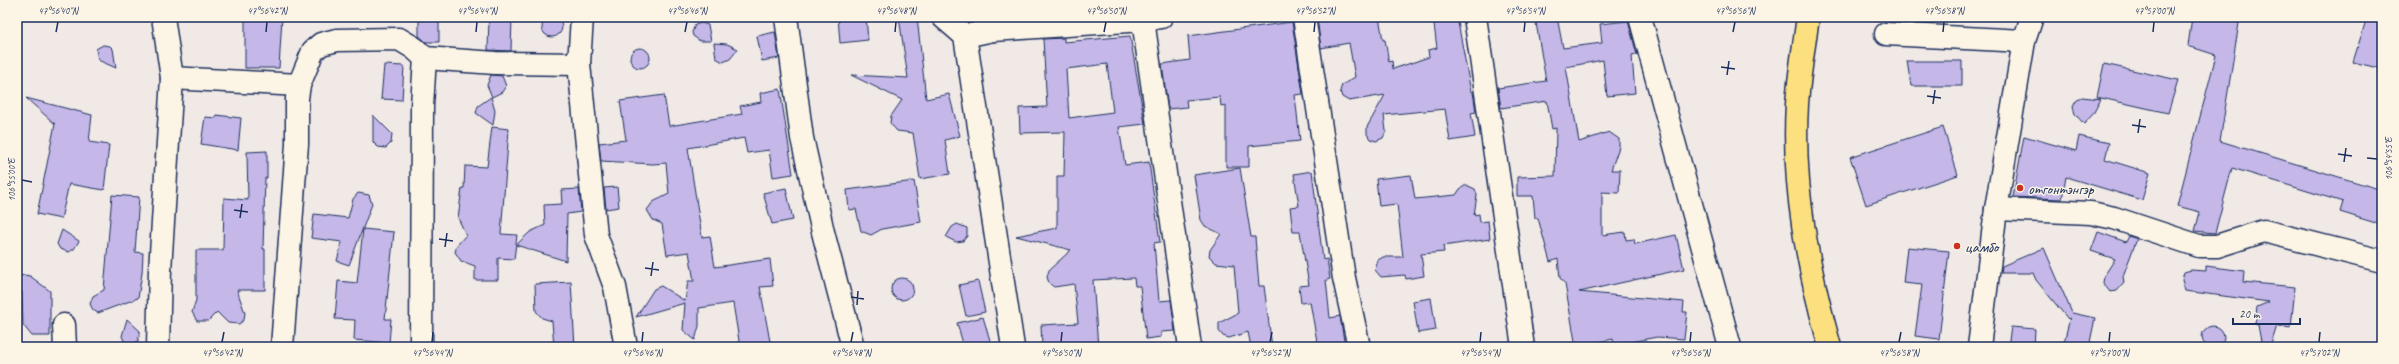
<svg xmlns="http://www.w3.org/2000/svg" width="2399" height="364" font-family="Caveat,sans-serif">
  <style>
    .building { fill: #c5b8e9; stroke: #1b2f5e; fill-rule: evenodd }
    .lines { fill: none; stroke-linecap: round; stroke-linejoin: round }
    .minor-casing { stroke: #1b2f5e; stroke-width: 25 }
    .major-casing { stroke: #1b2f5e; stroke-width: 25 }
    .minor { stroke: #fcf5e5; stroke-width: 22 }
    .major { stroke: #fce080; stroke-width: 22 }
    .ticks { fill: none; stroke: #1b2f5e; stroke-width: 1.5 }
    .poi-dot { fill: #c8321e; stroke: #fcf5e5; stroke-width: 1.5 }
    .labels { text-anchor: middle; stroke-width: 3; stroke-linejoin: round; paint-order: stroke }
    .poi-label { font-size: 16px; fill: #1b2f5e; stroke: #fcf5e5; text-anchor: start }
    .neatline { fill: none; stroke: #1b2f5e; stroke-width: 1.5 }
    .ticks-label { font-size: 10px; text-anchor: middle; fill: #1b2f5e }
  </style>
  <rect width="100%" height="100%" fill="#f1e9e6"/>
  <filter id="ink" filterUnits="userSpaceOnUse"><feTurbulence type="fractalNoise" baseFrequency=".025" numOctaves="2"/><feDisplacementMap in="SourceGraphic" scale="8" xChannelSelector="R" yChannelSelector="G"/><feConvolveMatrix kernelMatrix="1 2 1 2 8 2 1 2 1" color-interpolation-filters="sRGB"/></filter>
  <g filter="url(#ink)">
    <g class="building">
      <circle cx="552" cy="27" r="10"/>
      <path d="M245,17H282L279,68H245Z"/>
      <path d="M489,17H512L511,51L488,50Z"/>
      <path d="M838,17H866L868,40L840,43Z"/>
      <path d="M899,17H917L926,99L949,94L960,136L945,140L950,174L920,179L913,133L897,131L890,123L891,116L902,100L851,75L908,78Z"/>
      <path d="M1324,17H1379L1383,40H1385L1389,62L1392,61L1393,69L1429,57L1428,50L1437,48L1433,17H1457L1471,92H1473L1476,112L1471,113L1475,137L1450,141L1445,109L1384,115L1386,131L1383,138L1376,141L1370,139L1367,134V127L1385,95L1349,101L1342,97L1340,91L1342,85L1355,77L1349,43L1321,48L1317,18Z"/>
      <path d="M1535,17H1557L1563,48L1602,43L1600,24L1628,21L1637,55L1632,56L1635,93L1607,96L1603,60L1566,67L1579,142L1609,132L1619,139V147L1611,170H1620L1619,193L1602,192V235L1625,232L1626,240L1634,239L1635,244L1676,235L1684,269L1579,292L1684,302L1683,312H1687L1684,339L1657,337L1614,345L1613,339L1576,347L1565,284L1560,278L1558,259L1550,262L1538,218H1535L1533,196H1517V177L1555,176L1556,128L1552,129L1547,101L1501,108L1498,88L1546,81Z"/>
      <path d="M2192,17H2240L2220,141L2382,190V225L2340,212L2343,202L2232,168L2215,233L2195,231L2200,212L2177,206L2216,55L2188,46Z"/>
      <path d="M2367,17L2382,21V69L2353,62Z"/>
      <path d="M439,19V42H426L419,36V20Z"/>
      <path d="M1292,22L1303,94L1295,95L1300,141L1249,146V167H1226V105L1221,106L1220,97L1186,100L1187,107L1168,109L1162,64L1190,60L1188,36Z"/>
      <path d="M701,23L708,25L711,41H700L693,36L692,32L695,25Z"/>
      <path d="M775,32L779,58L762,61L757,36Z"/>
      <path d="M1130,36L1145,124L1119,127L1125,165L1149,162L1160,242L1154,243L1159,301L1171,300L1175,331L1161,332V337L1146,339L1140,286H1135L1134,278L1093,280L1098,347H1042L1041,325L1078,323L1074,284L1054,287L1049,283L1047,277L1049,270L1071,250L1016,236L1057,228V176H1064L1065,132L1020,133L1019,108L1047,107L1043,39L1064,38V42ZM1107,64L1113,112L1069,118L1066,69Z"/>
      <path d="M714,43L727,44L738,49L730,59L723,62L716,58Z"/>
      <path d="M103,45L110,46L113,49L116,68L98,60L96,49Z"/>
      <circle cx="640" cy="58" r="10"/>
      <path d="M1907,61H1962V86H1911Z"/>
      <path d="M2104,64L2178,80L2168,113L2097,97Z"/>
      <path d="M384,65L404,66L402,100L381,99Z"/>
      <path d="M491,75L502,76L506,86L502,92L492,97L487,85Z"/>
      <path d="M780,89L793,174L773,177L769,150L747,153L744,138L688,148L702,237L710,236L715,267L770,259L773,286L760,287L771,347H740L733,303L699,308V326L695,340L683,330L685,303L636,317L654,289L661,286L685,301L688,281H694L689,252L667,255L662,224L653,220L647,210L653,202L669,194L666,163L653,164L601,161L599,143L626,140L620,101L664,95L669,126L742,114L740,106L761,102L760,93Z"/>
      <path d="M491,97L495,111L493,125L476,113L478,106Z"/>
      <path d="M2082,97L2101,99L2093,114L2084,124L2075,114L2073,107L2076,101Z"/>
      <path d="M26,98L92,115L89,142L109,145L104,190L69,184L61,219L37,214L55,124Z"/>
      <path d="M216,115L241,118L238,150L201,144L205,117L216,118Z"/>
      <path d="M373,115L392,134L391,143L386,148L378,147L373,142Z"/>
      <path d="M492,127L509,129L501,234L517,235L514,259L498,258V280H475V266L461,261L455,252L457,245L466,235L458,218L462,188H464L465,166L487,167Z"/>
      <path d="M1943,127L1958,175L1866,205L1850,157Z"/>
      <path d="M2024,136L2076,151L2079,136L2109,143L2105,159L2150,173L2142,200L2066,177L2062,199L2013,197Z"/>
      <path d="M267,151V178H265L263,249H265V290H237L245,313L244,320L239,324L228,323L217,312L208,321H197L192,312L196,300V250H223L224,198L248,200L247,152Z"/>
      <path d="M1240,168L1251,237H1255L1259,286H1264L1272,347H1251L1248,332L1229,338L1223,336L1219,331V323L1238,313L1234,265L1216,263L1209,256L1210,250L1221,234L1205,226L1201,220L1194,175Z"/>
      <path d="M1312,171L1323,260L1327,259L1330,279L1326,280L1330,318L1340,316L1345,347H1318L1310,302L1301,303L1299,286L1309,285L1300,232H1293L1290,207L1299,206L1294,174Z"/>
      <path d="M1411,175L1415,199L1456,195L1460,189L1466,185L1475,189L1477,195L1474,215L1479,214L1480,222L1488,221L1490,239L1443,246L1444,252L1421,254L1424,276L1406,279L1405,275L1381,277L1375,270L1378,260L1383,257H1403L1397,204L1379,206L1376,179Z"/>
      <path d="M914,181L921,222L882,229L871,235L861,231L856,209L849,210L847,190Z"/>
      <path d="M617,187L619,207L606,209L604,188Z"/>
      <path d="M786,188L793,220L772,224L763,193Z"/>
      <path d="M579,189L581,212L567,214L566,261L516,245L530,232L545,225L544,205L562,204L561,190Z"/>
      <path d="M358,193L369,195L372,204L349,265L337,261L342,242L311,238L314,214L348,218L353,199Z"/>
      <path d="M112,195L139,197L135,252L143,253L142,273L138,298L98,313L93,310L90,304L93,296L104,290Z"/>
      <path d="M957,224L967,228V236L963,241L956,242L946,237L952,227Z"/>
      <path d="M363,229L394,232L385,319H391L389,343L354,340L355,320L335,319L338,281L357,283Z"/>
      <path d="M62,230L79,241L74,249L69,252L60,249L57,244Z"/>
      <path d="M2098,232L2126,242L2129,236L2137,239L2123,276L2124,283L2117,291L2110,292L2103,283L2104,276L2115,259L2091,251Z"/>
      <path d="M1907,247L1949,251L1939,339L1915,336L1922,285L1903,283Z"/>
      <path d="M2044,248L2072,313L2095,318L2089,347L2064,342L2070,318L2068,319L2036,280L2033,273H2001L2002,266Z"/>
      <path d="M2206,266L2244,271L2243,282L2295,287L2291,328L2277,326L2270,347H2262L2258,325L2255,324L2257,307L2269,302L2185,291L2182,280L2184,272L2191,270L2206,271Z"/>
      <path d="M24,275L30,276L50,291V336H32L23,325L22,292L17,287V277Z"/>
      <circle cx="902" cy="289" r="11"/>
      <path d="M978,281L985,312L966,316L959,285Z"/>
      <path d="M571,282L575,347H554L552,321L542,318L536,311L535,284Z"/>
      <path d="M1431,298L1436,330L1418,333L1413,301Z"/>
      <path d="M983,317L992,347H964L957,323Z"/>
      <path d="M127,319L140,331L138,341L134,343L124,341L122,336Z"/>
      <circle cx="2213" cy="337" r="11"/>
      <path d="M2011,327L2035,329L2034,347H2008Z"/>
    </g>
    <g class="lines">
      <g class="minor-casing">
        <g id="minor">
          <path d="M582,17L579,64L596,235L615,287L626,347"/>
          <path d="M786,17L802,138L823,232L853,347"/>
          <path d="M943,17L965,36"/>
          <path d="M995,17L993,30L965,36L1013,347"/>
          <path d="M1304,17L1344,278L1359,347"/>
          <path d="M1475,17L1523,347"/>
          <path d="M1640,17L1730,347"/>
          <path d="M1143,20L1190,347"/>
          <path d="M993,30L1143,20L1161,17"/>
          <path d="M1886,34L2024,41"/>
          <path d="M172,78L299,85"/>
          <path d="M1996,209L2091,213L2114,218L2199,246H2217L2264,231L2382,261"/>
          <path d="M64,325L65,347"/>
          <path d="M158,347L160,270L172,78L163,17"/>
          <path d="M282,347L297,144V98L299,85L313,51L321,44L337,40L399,39L414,48L425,58L495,63L579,64"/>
          <path d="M421,347L422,106L425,58"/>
          <path d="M1979,347L1996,209L2024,41L2032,17"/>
        </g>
      </g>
      <g class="major-casing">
        <path id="major" d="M1808,17C1804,46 1799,75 1797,104C1792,187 1808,268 1830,347"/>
      </g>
      <use href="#minor" class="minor"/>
      <use href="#major" class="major"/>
    </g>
  </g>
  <path class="ticks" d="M56,32L58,22M266,32L267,22M476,32L477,22M685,32L687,22M895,32L896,22M1104,32L1106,22M1314,32L1315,22M1524,32L1525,22M1733,32L1735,22M1943,32L1944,22M2153,32L2154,22M1721,67L1735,69M1727,75L1729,61M1927,96L1941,98M1933,104L1935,90M2132,125L2146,127M2138,133L2140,119M2338,154L2352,156M2367,158L2377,159M2344,162L2346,148M22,180L32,182M234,210L248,212M240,218L242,204M439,239L453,241M445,247L447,233M645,268L659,270M651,276L653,262M851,297L864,299M857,305L858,291M222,342L224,332M432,342L433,332M642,342L643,332M851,342L853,332M1061,342L1062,332M1270,342L1272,332M1480,342L1481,332M1690,342L1691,332M1899,342L1901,332M2109,342L2110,332M2319,342L2320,332"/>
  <g class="poi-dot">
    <circle cx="2020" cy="188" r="4"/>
    <circle cx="1957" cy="246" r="4"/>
  </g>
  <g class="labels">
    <g class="poi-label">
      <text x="2028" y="194">отгонтэнгэр</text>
      <text x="1965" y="252">цамбо</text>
    </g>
  </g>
  <rect width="2399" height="364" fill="none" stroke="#fcf5e5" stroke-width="44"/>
  <path d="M2233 318v6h67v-6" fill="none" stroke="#1b2f5e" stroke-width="2"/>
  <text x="2239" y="318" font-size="12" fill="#1b2f5e" stroke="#fcf5e5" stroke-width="3" paint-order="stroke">20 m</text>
  <rect x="22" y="22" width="2355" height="320" class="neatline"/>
  <g class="ticks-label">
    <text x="58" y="14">47°56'40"N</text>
    <text x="267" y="14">47°56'42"N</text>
    <text x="477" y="14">47°56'44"N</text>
    <text x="687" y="14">47°56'46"N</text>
    <text x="896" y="14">47°56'48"N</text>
    <text x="1106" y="14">47°56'50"N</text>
    <text x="1315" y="14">47°56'52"N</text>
    <text x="1525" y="14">47°56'54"N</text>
    <text x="1735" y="14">47°56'56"N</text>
    <text x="1944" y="14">47°56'58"N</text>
    <text x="2154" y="14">47°57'00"N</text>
    <text transform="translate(2388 159) rotate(-90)" y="4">106°54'55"E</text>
    <text transform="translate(11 180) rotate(-90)" y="4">106°55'00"E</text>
    <text x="222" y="356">47°56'42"N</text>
    <text x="432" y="356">47°56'44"N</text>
    <text x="642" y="356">47°56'46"N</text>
    <text x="851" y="356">47°56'48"N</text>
    <text x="1061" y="356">47°56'50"N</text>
    <text x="1270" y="356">47°56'52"N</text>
    <text x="1480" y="356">47°56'54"N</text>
    <text x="1690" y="356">47°56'56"N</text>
    <text x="1899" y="356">47°56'58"N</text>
    <text x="2109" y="356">47°57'00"N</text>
    <text x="2319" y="356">47°57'02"N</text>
  </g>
</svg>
